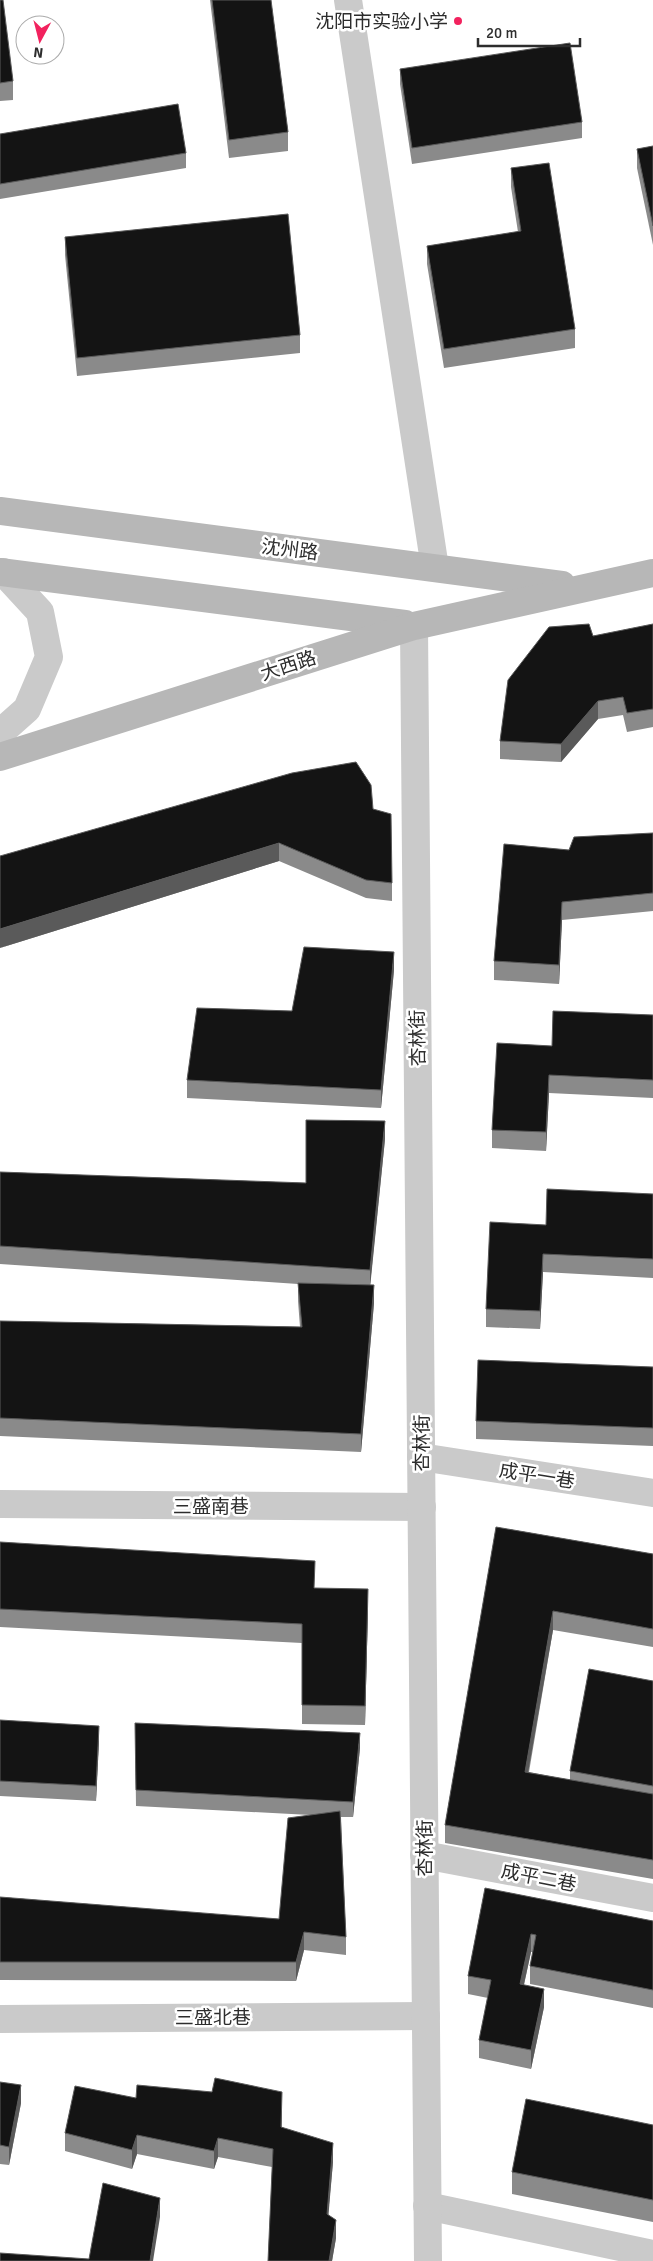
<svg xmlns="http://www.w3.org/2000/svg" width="653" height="2261" font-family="Signika,'Noto Sans SC',sans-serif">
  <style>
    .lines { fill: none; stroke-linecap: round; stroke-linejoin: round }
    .minor { stroke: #cacaca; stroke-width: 28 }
    .tertiary { stroke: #cacaca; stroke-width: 28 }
    .secondary { stroke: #b7b7b7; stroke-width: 28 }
    .wall { fill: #8a8a8a }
    .shaded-wall { fill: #5a5a5a }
    .building { fill: #141414; stroke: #5a5a5a }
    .poi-dot { fill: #f2225e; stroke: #fff; stroke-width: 2 }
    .labels { text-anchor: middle; stroke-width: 5; stroke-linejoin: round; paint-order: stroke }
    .poi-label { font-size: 19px; fill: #2d2d2d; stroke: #fff; text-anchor: end }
    .street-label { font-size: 19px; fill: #2d2d2d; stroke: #fff }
  </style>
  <rect width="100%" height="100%" fill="#fff"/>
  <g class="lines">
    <g class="minor">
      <path d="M348,0L435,568"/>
      <path d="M0,733L27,709L49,657L40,612L3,572"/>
      <path d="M421,1457L653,1493"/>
      <path d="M0,1504L422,1507"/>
      <path d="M424,1855L653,1898"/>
      <path d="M0,2019L426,2016"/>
      <path d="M427,2206L653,2254"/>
    </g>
    <path class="tertiary" d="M414,626L428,2261"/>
    <g class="secondary">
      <path d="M0,511L562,585"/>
      <path d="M0,572L405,624"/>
      <path d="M0,757L414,626L653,573"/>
    </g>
  </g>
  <g class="wall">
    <path d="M0,0L13,81V100L0,101Z"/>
    <path d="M210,0H271L288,132V151L229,158Z"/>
    <path d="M400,69L582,122V138L412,164L400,84Z"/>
    <path d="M0,134L186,153V168L0,199Z"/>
    <path d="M653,146V245L637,168V149Z"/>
    <path d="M511,168L575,329V348L444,368L427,264V246L518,232L511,187Z"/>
    <path d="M65,237L300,335V353L77,376L65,255Z"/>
    <path d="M653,624V727L627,732L623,715L598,719L561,762L500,759V741L593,636Z"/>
    <path d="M373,809L392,883V901L366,898L279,861L0,948Z"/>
    <path d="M653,833V911L562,920L559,984L494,980V961L569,850Z"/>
    <path d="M394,970L381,1108L187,1098V1080L292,1011Z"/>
    <path d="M653,1015V1098L549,1093L546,1151L492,1148V1130L552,1046Z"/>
    <path d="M385,1139L370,1285L374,1303L361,1452L0,1436V1321L300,1327L298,1301V1284L0,1264V1172L306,1183Z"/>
    <path d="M653,1194V1278L543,1272L540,1329L486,1327V1309L546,1225Z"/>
    <path d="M653,1367V1446L476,1439V1421Z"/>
    <path d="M496,1527L653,1554V1647L553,1630L529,1772L570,1780V1771L653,1681V1879L445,1843V1825Z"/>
    <path d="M0,1542L314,1588L368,1607L365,1725L302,1724V1643L0,1627Z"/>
    <path d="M0,1720L99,1741L96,1801L0,1796Z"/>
    <path d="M135,1723L360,1748L353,1817H341L346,1937V1955L304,1950L296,1981L0,1980V1897L279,1919L310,1815L136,1806Z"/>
    <path d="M485,1888L653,1921V2008L530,1984V1966L533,1952H531L524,1985L544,2007L531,2069L479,2058V2040L488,1998L468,1994V1976Z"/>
    <path d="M0,2082L21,2103L9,2165L0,2164Z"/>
    <path d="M136,2098L282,2111V2127L333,2162L328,2215L336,2238L332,2261H268L272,2167L218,2157L214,2169L137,2154L132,2169L65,2151V2133Z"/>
    <path d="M653,2125V2222L512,2194V2172Z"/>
  </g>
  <g class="shaded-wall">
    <path d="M598,701V719L561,762V744Z"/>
    <path d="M279,843V861L0,948V929Z"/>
    <path d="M562,902V920L559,984V965Z"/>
    <path d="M394,952V970L381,1108V1090Z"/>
    <path d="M549,1075V1093L546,1151V1132Z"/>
    <path d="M385,1121V1139L370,1288V1270Z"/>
    <path d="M543,1254V1272L540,1329V1311Z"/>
    <path d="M374,1285V1303L361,1452V1434Z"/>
    <path d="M368,1589V1607L365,1725V1706Z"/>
    <path d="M553,1611V1630L525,1790V1772Z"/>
    <path d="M99,1726V1741L96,1801V1786Z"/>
    <path d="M360,1733V1748L353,1817V1802Z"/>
    <path d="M304,1932V1950L296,1981V1962Z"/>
    <path d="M531,1934V1952L520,2002V1984Z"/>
    <path d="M544,1989V2007L531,2069V2050Z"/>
    <path d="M21,2085V2103L9,2165V2147Z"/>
    <path d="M137,2135V2154L132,2169V2150Z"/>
    <path d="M218,2138V2157L214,2169V2151Z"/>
    <path d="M333,2143V2162L327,2232V2214Z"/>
    <path d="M160,2198V2217L153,2261H150Z"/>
    <path d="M336,2220V2238L332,2261H329Z"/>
  </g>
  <g class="building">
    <path d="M0,0H3L13,81L0,83Z"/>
    <path d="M212,0H271L288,132L229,140Z"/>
    <path d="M570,43L582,122L412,148L400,69Z"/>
    <path d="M178,104L186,153L0,184V134Z"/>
    <path d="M653,146V226L637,149Z"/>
    <path d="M549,163L575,329L444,349L427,246L521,231L511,168Z"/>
    <path d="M288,214L300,335L77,358L65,237Z"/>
    <path d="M589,624L593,636L653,624V709L627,713L623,697L598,701L561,744L500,741L508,680L549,627Z"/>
    <path d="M356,762L371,785L373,809L391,814L392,883L366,880L279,843L0,929V856L292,773Z"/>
    <path d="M653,833V893L562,902L559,965L494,961L504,844L569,850L574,837Z"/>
    <path d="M304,947L394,952L381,1090L187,1080L197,1008L292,1011Z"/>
    <path d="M553,1011L653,1015V1080L549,1075L546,1132L492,1130L497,1043L552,1046Z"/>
    <path d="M306,1120L385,1121L370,1270L0,1246V1172L306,1183Z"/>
    <path d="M547,1189L653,1194V1259L543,1254L540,1311L486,1309L490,1222L546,1225Z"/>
    <path d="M298,1283L374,1285L361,1434L0,1418V1321L302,1327Z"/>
    <path d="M478,1360L653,1367V1428L476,1421Z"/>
    <path d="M496,1527L653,1554V1629L553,1611L525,1772L653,1794V1860L445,1825Z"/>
    <path d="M0,1542L315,1561L314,1588L368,1589L365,1706L302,1705V1624L0,1609Z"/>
    <path d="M589,1669L653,1681V1786L570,1771Z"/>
    <path d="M0,1720L99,1726L96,1786L0,1781Z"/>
    <path d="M135,1723L360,1733L353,1802L136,1790Z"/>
    <path d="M340,1811L346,1937L304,1932L296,1962H0V1897L279,1919L288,1818Z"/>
    <path d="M485,1888L653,1921V1990L530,1966L536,1935L531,1934L520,1984L544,1989L531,2050L479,2040L491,1980L468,1976Z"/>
    <path d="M215,2078L282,2092L281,2127L333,2143L327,2214L336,2220L329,2261H268L273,2149L218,2138L214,2151L137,2135L132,2150L65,2133L75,2086L136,2098L137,2085L212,2092Z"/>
    <path d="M0,2082L21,2085L9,2147L0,2145Z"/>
    <path d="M526,2099L653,2125V2200L512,2172Z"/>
    <path d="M103,2183L160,2198L150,2261H0V2253L89,2259Z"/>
  </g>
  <circle class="poi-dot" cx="458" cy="21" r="5"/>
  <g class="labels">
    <g class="poi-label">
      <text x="448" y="28">沈阳市实验小学</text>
    </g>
    <g class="street-label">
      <text transform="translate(290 549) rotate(7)" y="7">沈州路</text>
      <text transform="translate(288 665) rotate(-18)" y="7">大西路</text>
      <text transform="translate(417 1038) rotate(-91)" y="7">杏林街</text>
      <text transform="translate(421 1443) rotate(-90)" y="7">杏林街</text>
      <text transform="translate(537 1475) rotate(9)" y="7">成平一巷</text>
      <text x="211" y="1513">三盛南巷</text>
      <text transform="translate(424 1848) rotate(-90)" y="7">杏林街</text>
      <text transform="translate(539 1877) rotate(11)" y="7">成平二巷</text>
      <text x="213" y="2024">三盛北巷</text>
    </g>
  </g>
  <g transform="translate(40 40) rotate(187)"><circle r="24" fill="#ffffff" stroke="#ababab"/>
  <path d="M0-4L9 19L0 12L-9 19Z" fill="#f2225e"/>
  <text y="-8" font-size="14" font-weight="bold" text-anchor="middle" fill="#2d2d2d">N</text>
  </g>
  <path d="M478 38v8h102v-8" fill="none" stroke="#2d2d2d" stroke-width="2.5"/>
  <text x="486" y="38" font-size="15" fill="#2d2d2d" stroke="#ffffff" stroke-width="4" paint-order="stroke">20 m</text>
</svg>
